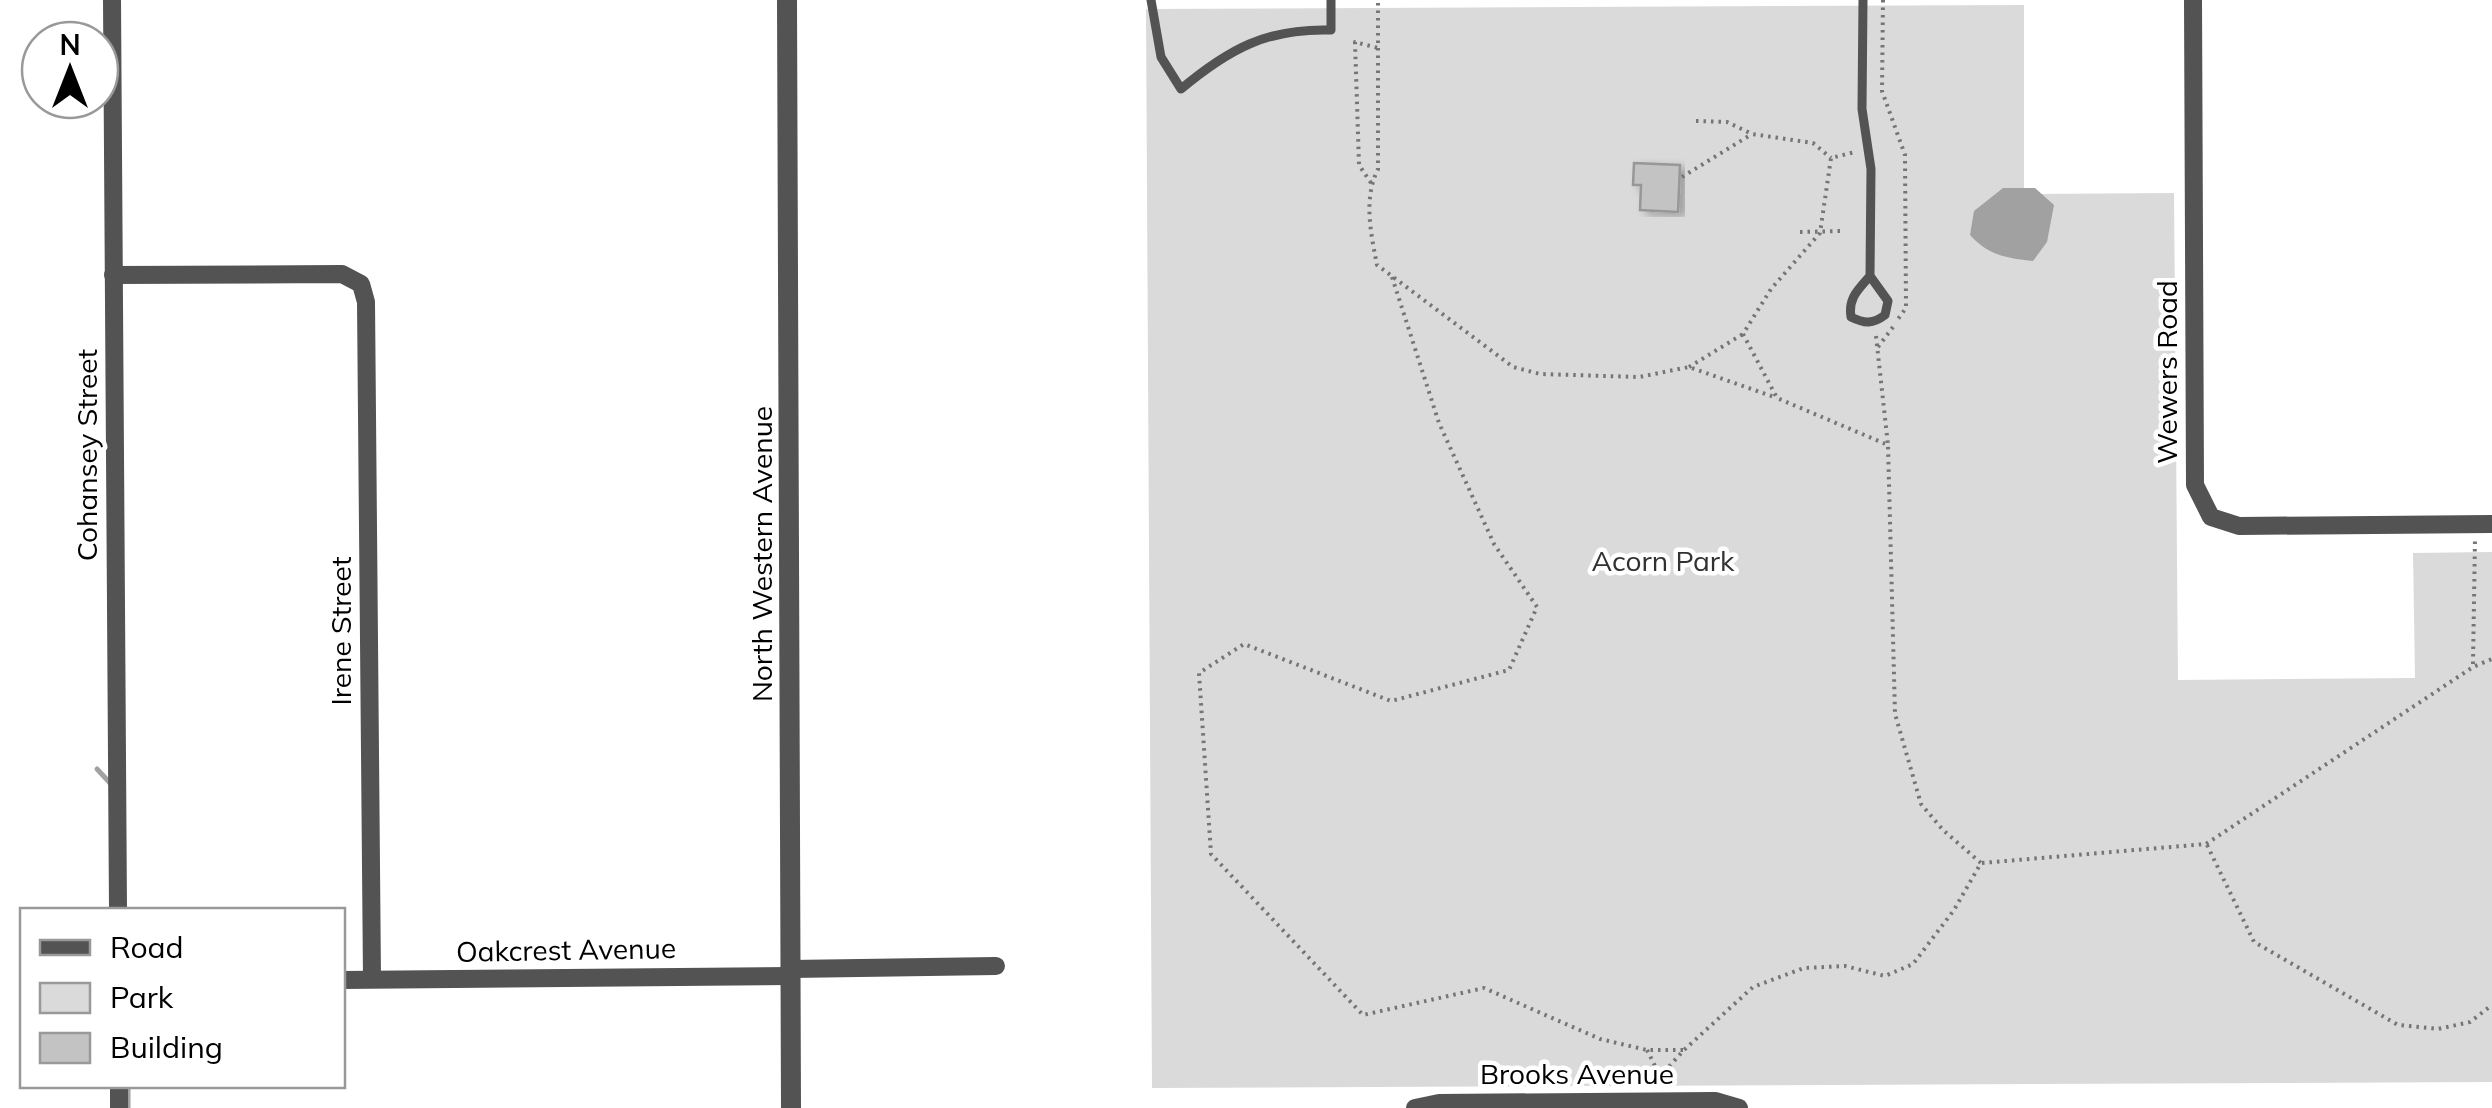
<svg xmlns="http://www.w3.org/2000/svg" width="2492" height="1108" font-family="Mulish,sans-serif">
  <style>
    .green { fill: #dadada }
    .water { fill: #a1a1a1 }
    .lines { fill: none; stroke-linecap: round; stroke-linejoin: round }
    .stream { stroke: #a1a1a1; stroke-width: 5 }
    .building { fill: #c3c3c3; stroke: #979797; stroke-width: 2.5; filter: url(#shadow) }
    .path { stroke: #757575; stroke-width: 4; stroke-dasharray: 2.5 5; stroke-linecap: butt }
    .service { stroke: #535353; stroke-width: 9 }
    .minor { stroke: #535353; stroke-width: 18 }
    .tertiary { stroke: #535353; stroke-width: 20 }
    .labels { text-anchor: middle; stroke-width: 9; stroke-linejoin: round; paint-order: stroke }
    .street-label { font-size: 28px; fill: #000; stroke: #fff }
    .park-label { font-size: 28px; fill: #313131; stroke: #fff }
  </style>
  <defs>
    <filter id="shadow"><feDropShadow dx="7" dy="4" stdDeviation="5" flood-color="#0004"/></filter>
  </defs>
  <rect width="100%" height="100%" fill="#fff"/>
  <path class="green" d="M2024,5V194L2174,193L2178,680L2415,678L2413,553L2492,552V1082L1152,1088L1146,9Z"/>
  <path class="water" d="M2003,188H2035L2054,205L2047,242L2033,261C2007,258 1989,256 1970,235L1974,211Z"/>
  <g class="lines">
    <g class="stream">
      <path d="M97,769L110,783"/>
      <path d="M128,1086V1108"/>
    </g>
  </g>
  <path class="building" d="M1634,163L1680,165L1678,212L1640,210L1641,185H1633Z"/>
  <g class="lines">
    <g class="path">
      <path d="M1883,0L1882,91L1905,155L1906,308L1898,319"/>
      <path d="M1378,3V169C1363,199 1371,234 1377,265L1513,367L1540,374L1639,377L1689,367L1777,398"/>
      <path d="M1696,121L1727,122L1752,134L1813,143L1831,158"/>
      <path d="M1682,177L1752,134"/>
      <path d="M1371,183L1359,165L1355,42L1378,48"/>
      <path d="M1800,232L1842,231"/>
      <path d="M1392,277L1439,423L1494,544L1537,607L1509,670L1391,701L1244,644L1199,673L1211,854L1363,1015L1484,988L1600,1039L1647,1050H1684"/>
      <path d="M1876,336L1888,445"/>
      <path d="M1878,347L1893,327"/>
      <path d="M1689,367L1743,334"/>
      <path d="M2473,664L2475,539"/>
      <path d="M2207,845L2254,942L2398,1025L2438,1029L2470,1022L2492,1005"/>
      <path d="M1982,863L2206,844L2473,667L2492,659"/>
      <path d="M1647,1050L1660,1076"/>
      <path d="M1654,1083L1684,1050L1753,987L1804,968L1845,966L1885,976L1913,964L1954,910L1981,863L1943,830L1921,804L1895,714L1888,445L1777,398L1743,334L1771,289L1820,233L1831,158L1855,152"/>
    </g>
    <g class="service">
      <path d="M1151,0L1161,57L1181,89C1229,49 1267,28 1331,30V0"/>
      <path d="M1863,0L1862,109L1871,169L1870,276C1858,290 1848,298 1851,317C1865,324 1873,324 1885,315L1888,301L1870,276"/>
    </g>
    <g class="minor">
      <path d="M112,0L118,910"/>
      <path d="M2193,0L2195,485L2211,517L2239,526L2492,524"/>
      <path d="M113,275L342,274L361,284L366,302L372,979"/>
      <path d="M791,969L996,966"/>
      <path d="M342,980L791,976"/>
      <path d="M119,1086V1108"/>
      <path d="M1415,1108L1439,1103L1715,1101L1739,1108"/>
    </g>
    <path class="tertiary" d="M787,0L791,1108"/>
  </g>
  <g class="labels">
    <g class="street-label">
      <text transform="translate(2167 372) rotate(-90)" y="10">Wewers Road</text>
      <text transform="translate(87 455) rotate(-90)" y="10">Cohansey Street</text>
      <text transform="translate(762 554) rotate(-90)" y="10">North Western Avenue</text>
      <text transform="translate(341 631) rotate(-90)" y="10">Irene Street</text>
      <text transform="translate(566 950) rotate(-1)" y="10">Oakcrest Avenue</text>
      <text x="1577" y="1084">Brooks Avenue</text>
    </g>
    <g class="park-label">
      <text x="1663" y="571">Acorn Park</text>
    </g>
  </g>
  <rect x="20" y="908" width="325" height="180" fill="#ffffff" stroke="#999999" stroke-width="2.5"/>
  <rect x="40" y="940" width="50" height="15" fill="#535353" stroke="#999999" stroke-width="2.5"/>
  <text x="110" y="958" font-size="30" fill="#000000">Road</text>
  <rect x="40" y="983" width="50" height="30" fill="#dadada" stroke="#999999" stroke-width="2.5"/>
  <text x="110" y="1008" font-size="30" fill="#000000">Park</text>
  <rect x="40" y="1033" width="50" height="30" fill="#c3c3c3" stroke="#999999" stroke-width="2.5"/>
  <text x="110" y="1058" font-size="30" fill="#000000">Building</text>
  <g transform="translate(70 70)"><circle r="48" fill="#ffffff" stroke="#999999" stroke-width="2.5"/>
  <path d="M0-8L18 38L0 25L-18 38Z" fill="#000000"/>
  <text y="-15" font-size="28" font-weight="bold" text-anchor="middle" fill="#000000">N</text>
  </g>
</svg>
